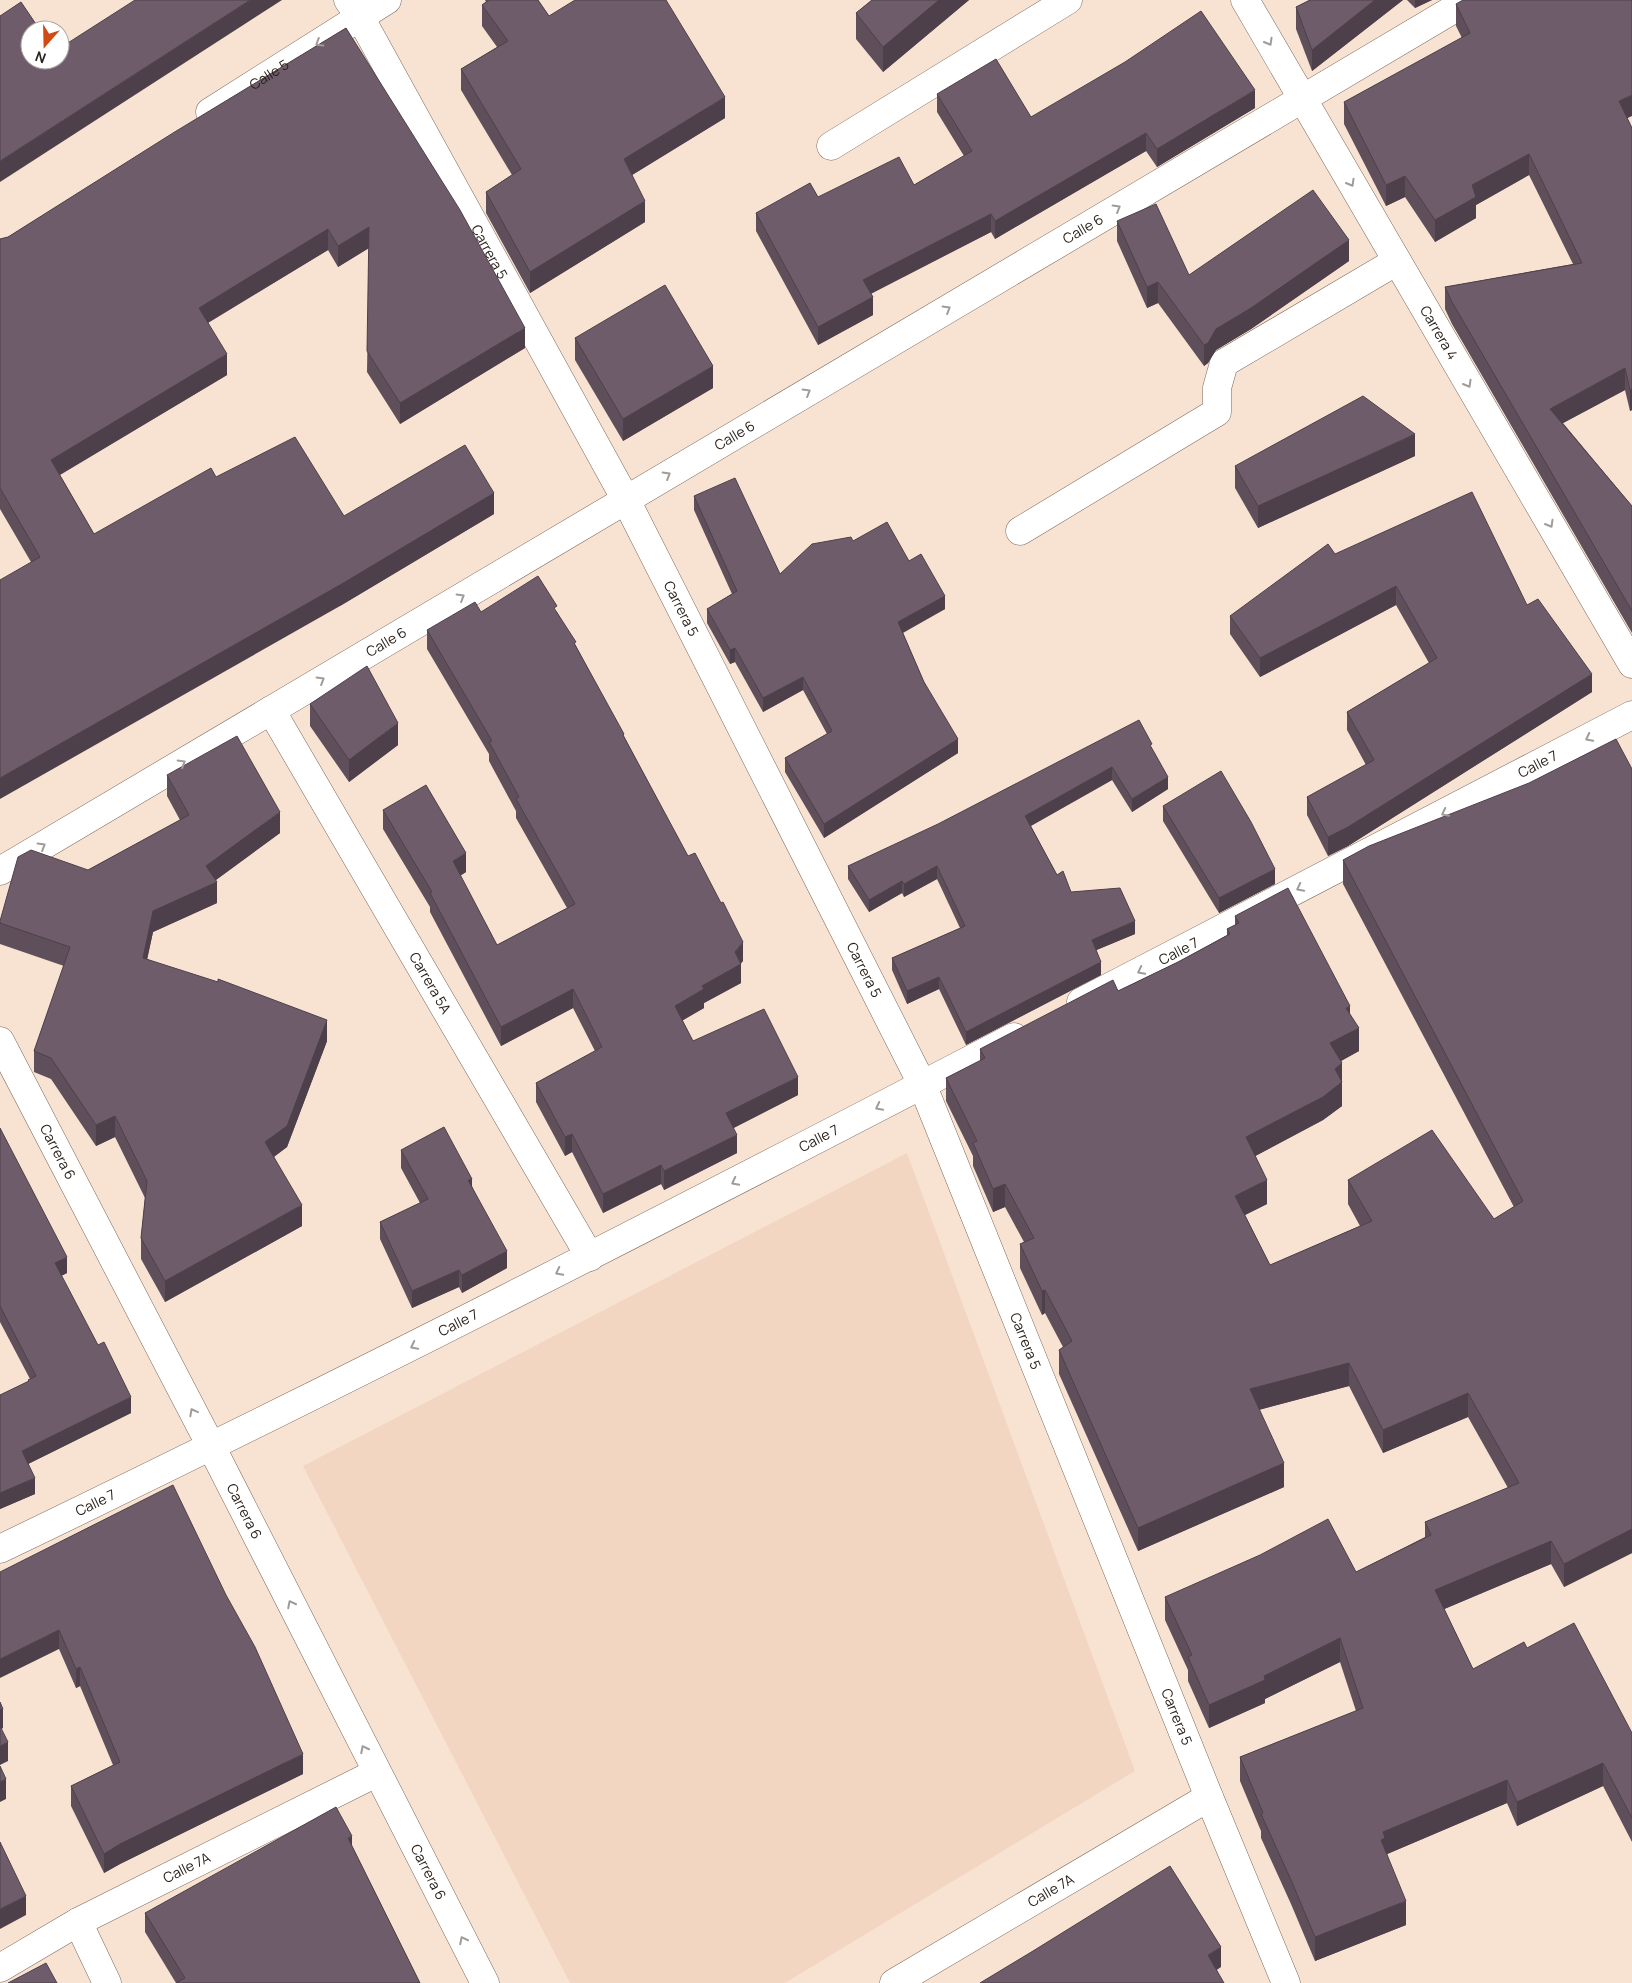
<svg xmlns="http://www.w3.org/2000/svg" width="1632" height="1983" font-family="Manrope,sans-serif">
  <style>
    .built { fill: #f2d6c2 }
    .lines { fill: none; stroke-linecap: round; stroke-linejoin: round }
    .minor-casing { stroke: #7c6a5c; stroke-width: 29 }
    .major-casing { stroke: #7c6a5c; stroke-width: 29 }
    .minor { stroke: #fff; stroke-width: 28 }
    .major { stroke: #fff; stroke-width: 28 }
    .wall { fill: #5f4f5b }
    .shaded-wall { fill: #4e404a }
    .building { fill: #6f5c6a; stroke: #4e404a }
    .oneway { stroke: #9f9c99 }
    .labels { text-anchor: middle; stroke-width: 5; stroke-linejoin: round; paint-order: stroke }
    .street-label { font-size: 14px; fill: #2a221c; stroke: #fff }
  </style>
  <rect width="100%" height="100%" fill="#f8e3d3"/>
  <path class="built" d="M907,1153L1135,1771L785,1983H570L303,1466Z"/>
  <g class="lines">
    <g class="minor-casing">
      <g id="minor">
        <path id="s1" d="M1245,0L1632,664"/>
        <path id="s2" d="M210,112L387,0"/>
        <path d="M831,146L1068,0"/>
        <path d="M1020,531L1217,412V388L1224,363L1397,261"/>
        <path id="s3" d="M271,710L590,1257"/>
        <path id="s4" d="M0,871L1469,0"/>
        <path id="s5" d="M1081,1002L1632,715"/>
        <path id="s6" d="M0,1041L212,1448L485,1983"/>
        <path id="s7" d="M0,1549C341,1385 678,1212 1014,1037"/>
        <path d="M78,1922L107,1983"/>
        <path id="s8" d="M0,1968L78,1922L376,1773"/>
        <path id="s9" d="M894,1983L1209,1797"/>
      </g>
    </g>
    <g class="major-casing">
      <g id="major">
        <path id="s10" d="M348,0L360,17L626,500L922,1084L1209,1797L1286,1983"/>
      </g>
    </g>
    <use href="#minor" class="minor"/>
    <use href="#major" class="major"/>
  </g>
  <g class="wall">
    <path d="M485,0H538L549,16L725,118L632,175L645,222L530,293L486,213V192L512,175L461,90V69L497,47L482,26V5L486,2Z"/>
    <path d="M872,0H969L883,72L856,39V13Z"/>
    <path d="M1310,0H1403L1312,71L1296,29V7Z"/>
    <path d="M1407,0H1432L1415,8Z"/>
    <path d="M1456,4L1627,118L1632,128V410L1630,411L1625,390L1563,423L1632,506V633L1452,324L1445,309V287L1573,264L1529,175L1476,205V218L1435,242L1405,197L1386,206L1344,124V102L1462,38L1456,26Z"/>
    <path d="M346,28L525,348L400,424L367,372L369,248L338,267L328,250L208,323L227,375L60,475L94,534L216,477L344,516L494,514L340,606L31,562L0,509V239L8,237Z"/>
    <path d="M937,94L1031,117L1255,108L1157,167L1146,151L995,239L991,232L871,293L873,315L818,345L756,231V213L818,197L914,185L964,156L937,112Z"/>
    <path d="M1117,221L1189,275L1349,261L1251,329L1216,350L1208,363L1204,366L1158,303L1147,308L1117,241Z"/>
    <path d="M575,338L713,388L623,441L575,360Z"/>
    <path d="M1415,456L1258,528L1235,488V466Z"/>
    <path d="M694,496L780,574L853,541L909,561L945,609L903,633L924,682L958,753L824,838L785,772V758L827,734L803,690L763,712L735,662L730,664L707,623V609L732,594L694,510Z"/>
    <path d="M1335,554L1527,605L1592,692L1348,846L1328,856L1307,815V797L1366,765L1347,730V712L1429,663L1396,605L1260,677L1230,634V616Z"/>
    <path d="M481,612H557L576,646L743,961L741,963V983L704,1003V1008L682,1020L693,1041L798,1095L733,1128L737,1153L664,1190L661,1184L603,1213L572,1152L565,1156L536,1102V1083L595,1051L573,1008L501,1046L430,912V907L383,829V810L466,872L460,876L497,945L567,908L516,818V811L489,761V754L427,649V630Z"/>
    <path d="M310,704L398,745L349,782L310,726Z"/>
    <path d="M1152,749L1168,789L1132,812L1112,780L1031,826L1057,875L1071,892L1135,934L1096,950L1101,975L966,1045L939,989L907,1004L892,970V958L960,928L937,879L904,897L902,893L869,912L848,879V866Z"/>
    <path d="M1632,769V1553L1564,1587L1551,1564L1444,1609L1473,1669L1527,1648L1632,1733V1842L1603,1786L1517,1826L1507,1803L1387,1854L1406,1925L1315,1961L1291,1904L1261,1838V1831L1240,1781V1757L1356,1711L1340,1662L1265,1699V1703L1209,1728L1188,1681V1670L1165,1620V1597L1356,1572L1425,1537V1522L1508,1488L1468,1417L1383,1453L1349,1386L1259,1410L1284,1487L1138,1551L1059,1374V1350L1063,1347L1045,1313L1042,1315L1020,1268V1244L1024,1242L1005,1207L993,1212L973,1166V1156L946,1101V1078L980,1061V1049L1118,991L1178,962L1227,935V929L1235,925V916L1350,1014L1359,1051L1341,1061L1342,1063V1106L1323,1120L1255,1156L1267,1204L1245,1215L1270,1265L1360,1226L1348,1204V1180L1494,1219L1514,1207L1343,884V860Z"/>
    <path d="M167,775L280,833L216,880L217,903L153,932L147,959L327,1041L287,1147L274,1157L302,1226L165,1302L141,1259V1238L145,1198L115,1137L96,1146L51,1079L34,1072V1051L64,966L0,944V921L88,870L180,820L167,796Z"/>
    <path d="M1163,806L1275,884L1219,913L1163,821Z"/>
    <path d="M0,1128L67,1273L61,1276L131,1413L28,1464L35,1494L0,1509V1395L28,1382V1380L30,1379L0,1322Z"/>
    <path d="M401,1150L472,1186L507,1268L462,1293L459,1287L412,1308L380,1239V1222L420,1203L401,1168Z"/>
    <path d="M0,1572L303,1774L120,1864L104,1873L71,1806V1786L113,1765L80,1686L76,1688L59,1649Z"/>
    <path d="M352,1846L420,1983H176L145,1932V1913Z"/>
  </g>
  <g class="shaded-wall">
    <path d="M250,0H282L0,182V161Z"/>
    <path d="M939,0H969L883,72V47Z"/>
    <path d="M1375,0H1403L1312,71V50Z"/>
    <path d="M1415,0H1432L1415,8Z"/>
    <path d="M1255,90V108L1157,167V149Z"/>
    <path d="M1632,95V116L1619,122V101Z"/>
    <path d="M725,97V118L624,180V159Z"/>
    <path d="M1146,133V151L995,239V221Z"/>
    <path d="M1529,154V175L1476,205V218L1435,242V220L1472,185Z"/>
    <path d="M1405,176V197L1386,206V185Z"/>
    <path d="M645,201V222L530,293V272Z"/>
    <path d="M991,214V232L863,298V280Z"/>
    <path d="M369,227V248L338,267V246Z"/>
    <path d="M328,229V250L199,328V308Z"/>
    <path d="M1349,240V261L1251,329L1216,350L1208,363L1204,366V345L1216,329Z"/>
    <path d="M1158,282V303L1147,308V287Z"/>
    <path d="M873,297V315L818,345V327Z"/>
    <path d="M525,328V348L400,424V403Z"/>
    <path d="M227,354V375L51,480V460Z"/>
    <path d="M713,366V388L623,441V419Z"/>
    <path d="M1625,368V390L1550,430V409Z"/>
    <path d="M1632,389V410L1630,411V390Z"/>
    <path d="M1415,434V456L1258,528V506Z"/>
    <path d="M494,493V514L340,606L0,799V778Z"/>
    <path d="M1396,586V605L1260,677V658Z"/>
    <path d="M945,596V609L898,635V622Z"/>
    <path d="M735,648V662L730,664V650Z"/>
    <path d="M1592,674V692L1348,846L1328,856V837Z"/>
    <path d="M803,677V690L763,712V698Z"/>
    <path d="M398,723V745L349,782V760Z"/>
    <path d="M958,739V753L824,838V824Z"/>
    <path d="M1112,767V780L1025,829V816Z"/>
    <path d="M1168,777V789L1132,812V799Z"/>
    <path d="M280,812V833L209,885L217,882V903L153,932L143,979V958L153,911L206,866Z"/>
    <path d="M466,853V872L453,880V861Z"/>
    <path d="M937,866V879L904,897V884Z"/>
    <path d="M1275,869V884L1219,913V898Z"/>
    <path d="M902,881V893L869,912V900Z"/>
    <path d="M1135,921V934L1092,952V940Z"/>
    <path d="M743,942V961L738,966L741,964V983L704,1003V1008L675,1025V1006L702,986L735,952Z"/>
    <path d="M1101,962V975L966,1045V1032Z"/>
    <path d="M939,977V989L907,1004V991Z"/>
    <path d="M573,989V1008L501,1046V1027Z"/>
    <path d="M1350,1006V1030L1346,1008Z"/>
    <path d="M327,1020V1041L287,1147L265,1163V1142Z"/>
    <path d="M1359,1028V1051L1330,1067V1043Z"/>
    <path d="M1342,1063V1106L1323,1120L1246,1161V1137Z"/>
    <path d="M798,1077V1095L726,1132V1113Z"/>
    <path d="M115,1116V1137L96,1146V1125Z"/>
    <path d="M572,1134V1152L565,1156V1137Z"/>
    <path d="M737,1135V1153L664,1190V1171Z"/>
    <path d="M661,1165V1184L603,1213V1194Z"/>
    <path d="M472,1179V1196L468,1180Z"/>
    <path d="M1267,1180V1204L1235,1220V1196Z"/>
    <path d="M1005,1184V1207L993,1212V1189Z"/>
    <path d="M302,1205V1226L165,1302V1281Z"/>
    <path d="M507,1251V1268L462,1293V1275Z"/>
    <path d="M67,1257V1273L55,1279V1263Z"/>
    <path d="M459,1270V1287L412,1308V1291Z"/>
    <path d="M1045,1290V1313L1042,1315V1291Z"/>
    <path d="M1349,1363V1386L1250,1412V1389Z"/>
    <path d="M1468,1393V1417L1383,1453V1430Z"/>
    <path d="M131,1397V1413L22,1467V1451Z"/>
    <path d="M1284,1463V1487L1138,1551V1528Z"/>
    <path d="M35,1478V1494L0,1509V1493Z"/>
    <path d="M1632,1529V1553L1564,1587V1564Z"/>
    <path d="M1551,1541V1564L1435,1613V1590Z"/>
    <path d="M59,1630V1649L0,1678V1659Z"/>
    <path d="M1340,1638V1662L1265,1699V1703L1209,1728V1705L1264,1676Z"/>
    <path d="M80,1667V1686L76,1688V1669Z"/>
    <path d="M3,1709V1728L0,1730V1710Z"/>
    <path d="M8,1742V1761L0,1765V1746Z"/>
    <path d="M303,1754V1774L120,1864L104,1873V1854L120,1844Z"/>
    <path d="M1603,1763V1786L1517,1826V1802Z"/>
    <path d="M6,1779V1799L0,1802V1782Z"/>
    <path d="M1507,1780V1803L1385,1855L1381,1840L1383,1832Z"/>
    <path d="M352,1836V1855L348,1838Z"/>
    <path d="M26,1896V1915L0,1929V1909Z"/>
    <path d="M1406,1901V1925L1315,1961V1937Z"/>
    <path d="M1221,1947V1967L1208,1976V1955Z"/>
  </g>
  <g class="building">
    <path d="M135,0H250L0,161V16L21,2L40,30H30V60H60V48Z"/>
    <path d="M489,0H538L549,16L575,0H666L725,97L624,159L645,201L530,272L486,192L521,169L461,69L508,41L482,5Z"/>
    <path d="M872,0H939L883,47L856,13Z"/>
    <path d="M1310,0H1375L1312,50L1296,7Z"/>
    <path d="M1463,0H1632V95L1619,101L1632,128V389L1630,390L1625,368L1550,409L1632,506V611L1452,302L1445,287L1582,263L1529,154L1472,185L1476,197L1435,220L1405,176L1386,185L1344,102L1470,33L1456,4Z"/>
    <path d="M1201,11L1255,90L1157,149L1146,133L995,221L991,214L863,280L873,297L818,327L756,213L810,183L818,197L899,157L914,185L972,151L937,94L996,59L1031,117L1125,62Z"/>
    <path d="M346,28L460,210L525,328L400,403L367,351L369,227L338,246L328,229L199,308L227,354L51,460L94,534L211,468L216,477L295,437L344,516L465,445L494,493L340,585L0,778V580L40,557L0,488V239L8,237L173,133Z"/>
    <path d="M1313,190L1349,240L1251,308L1216,329L1208,343L1204,345L1158,282L1147,287L1117,221L1156,204L1189,275Z"/>
    <path d="M665,285L713,366L623,419L575,338Z"/>
    <path d="M1363,396L1415,434L1258,506L1235,466Z"/>
    <path d="M735,478L780,574L812,544L851,537L853,541L887,522L909,561L921,554L945,596L898,622L924,682L958,739L824,824L785,758L832,731L803,677L763,698L735,648L730,650L707,609L737,591L694,496Z"/>
    <path d="M1472,492L1527,605L1538,599L1592,674L1348,827L1328,837L1307,797L1374,760L1347,712L1437,658L1396,586L1260,658L1230,616L1328,544L1335,554Z"/>
    <path d="M538,576L557,606L554,608L576,642L574,643L624,734L623,735L688,856L695,853L721,903L723,902L743,942L735,952L741,964L702,986L704,989L675,1006L693,1041L764,1009L798,1077L726,1113L737,1135L664,1171L661,1165L603,1194L572,1134L565,1137L536,1083L602,1047L573,989L501,1027L430,893L432,892L383,810L426,785L466,853L453,861L497,945L575,904L516,799L519,797L489,742L492,741L427,630L475,602L481,612Z"/>
    <path d="M367,666L398,723L349,760L310,704Z"/>
    <path d="M1139,720L1152,744L1150,745L1154,752L1168,777L1132,799L1112,767L1025,816L1057,875L1063,871L1071,892L1120,888L1135,921L1092,940L1101,962L966,1032L939,977L907,991L892,958L965,926L937,866L904,884L902,881L869,900L848,866L938,824Z"/>
    <path d="M237,736L280,812L206,866L217,882L153,911L143,958L218,982V979L327,1020L287,1126L265,1142L302,1205L165,1281L141,1238L147,1181L115,1116L96,1125L51,1058L34,1051L70,947L0,923V921L18,857L31,850L88,870L189,815L167,775Z"/>
    <path d="M1616,739L1632,769V1529L1564,1564L1551,1541L1435,1590L1473,1669L1524,1642L1527,1648L1574,1623L1632,1733V1818L1603,1763L1517,1802L1507,1780L1383,1832L1385,1838L1381,1840L1406,1901L1315,1937L1291,1880L1261,1814L1263,1813L1240,1757L1363,1708L1340,1638L1264,1676L1265,1680L1209,1705L1188,1657L1192,1655L1165,1597L1260,1555L1328,1519L1356,1572L1431,1535L1425,1522L1519,1483L1468,1393L1383,1430L1349,1363L1250,1389L1284,1463L1138,1528L1059,1350L1072,1341L1045,1290L1042,1291L1020,1244L1034,1238L1005,1184L993,1189L973,1143L977,1141L946,1078L985,1058L980,1049L1113,980L1118,991L1178,962L1230,934L1227,929L1239,923L1235,916L1288,888L1350,1006L1346,1008L1359,1028L1330,1043L1342,1063L1335,1069L1342,1082L1323,1097L1246,1137L1267,1180L1235,1196L1270,1265L1372,1221L1348,1180L1432,1130L1494,1219L1523,1201L1343,860L1369,846L1529,783Z"/>
    <path d="M1221,771L1251,822L1275,869L1219,898L1163,806Z"/>
    <path d="M444,1127L472,1179L468,1180L507,1251L462,1275L459,1270L412,1291L380,1222L428,1199L401,1150Z"/>
    <path d="M0,1128L67,1257L55,1263L98,1345L104,1342L131,1397L22,1451L35,1478L0,1493V1395L29,1381L28,1380L36,1376L0,1306Z"/>
    <path d="M173,1485L226,1595L255,1647L303,1754L120,1844L104,1854L71,1786L120,1762L80,1667L76,1669L59,1630L0,1659V1572Z"/>
    <path d="M0,1702L3,1709L0,1710Z"/>
    <path d="M0,1726L8,1742L0,1746Z"/>
    <path d="M0,1766L6,1779L0,1782Z"/>
    <path d="M336,1807L352,1836L348,1838L420,1983H176L185,1978L145,1913Z"/>
    <path d="M0,1842L26,1896L0,1909Z"/>
    <path d="M1170,1866L1221,1947L1208,1955L1224,1983H980L1033,1951Z"/>
    <path d="M46,1963L57,1983H8Z"/>
  </g>
  <defs><path id="oneway-chevron" d="M-2-3.5L2.5 0L-2 3.5" fill="none" stroke-width="1.6" stroke-linecap="round" stroke-linejoin="round" transform="scale(1.25)"/></defs>
  <g class="oneway">
    <use href="#oneway-chevron" transform="translate(1269 42) rotate(60)"/>
    <use href="#oneway-chevron" transform="translate(319 43) rotate(148)"/>
    <use href="#oneway-chevron" transform="translate(1351 183) rotate(60)"/>
    <use href="#oneway-chevron" transform="translate(1117 208) rotate(-31)"/>
    <use href="#oneway-chevron" transform="translate(947 309) rotate(-31)"/>
    <use href="#oneway-chevron" transform="translate(1468 384) rotate(60)"/>
    <use href="#oneway-chevron" transform="translate(807 392) rotate(-31)"/>
    <use href="#oneway-chevron" transform="translate(667 475) rotate(-31)"/>
    <use href="#oneway-chevron" transform="translate(1550 524) rotate(60)"/>
    <use href="#oneway-chevron" transform="translate(461 597) rotate(-31)"/>
    <use href="#oneway-chevron" transform="translate(321 680) rotate(-31)"/>
    <use href="#oneway-chevron" transform="translate(1589 738) rotate(153)"/>
    <use href="#oneway-chevron" transform="translate(182 763) rotate(-31)"/>
    <use href="#oneway-chevron" transform="translate(1445 813) rotate(153)"/>
    <use href="#oneway-chevron" transform="translate(42 846) rotate(-31)"/>
    <use href="#oneway-chevron" transform="translate(1300 888) rotate(153)"/>
    <use href="#oneway-chevron" transform="translate(1141 971) rotate(153)"/>
    <use href="#oneway-chevron" transform="translate(879 1107) rotate(153)"/>
    <use href="#oneway-chevron" transform="translate(735 1182) rotate(153)"/>
    <use href="#oneway-chevron" transform="translate(559 1272) rotate(153)"/>
    <use href="#oneway-chevron" transform="translate(414 1346) rotate(153)"/>
    <use href="#oneway-chevron" transform="translate(193 1412) rotate(-118)"/>
    <use href="#oneway-chevron" transform="translate(291 1604) rotate(-117)"/>
    <use href="#oneway-chevron" transform="translate(364 1749) rotate(-117)"/>
    <use href="#oneway-chevron" transform="translate(463 1940) rotate(-117)"/>
  </g>
  <g class="labels">
    <g class="street-label">
      <text dy="5" stroke="none"><textPath href="#s2" startOffset="70">Calle 5</textPath></text>
      <text dy="5" stroke="none"><textPath href="#s4" startOffset="1259">Calle 6</textPath></text>
      <text dy="5" stroke="none"><textPath href="#s10" startOffset="289">Carrera 5</textPath></text>
      <text dy="5" stroke="none"><textPath href="#s1" startOffset="385">Carrera 4</textPath></text>
      <text dy="5" stroke="none"><textPath href="#s4" startOffset="854">Calle 6</textPath></text>
      <text dy="5" stroke="none"><textPath href="#s10" startOffset="694">Carrera 5</textPath></text>
      <text dy="5" stroke="none"><textPath href="#s4" startOffset="449">Calle 6</textPath></text>
      <text dy="5" stroke="none"><textPath href="#s5" startOffset="515">Calle 7</textPath></text>
      <text dy="5" stroke="none"><textPath href="#s5" startOffset="110">Calle 7</textPath></text>
      <text dy="5" stroke="none"><textPath href="#s10" startOffset="1099">Carrera 5</textPath></text>
      <text dy="5" stroke="none"><textPath href="#s3" startOffset="316">Carrera 5A</textPath></text>
      <text dy="5" stroke="none"><textPath href="#s7" startOffset="916">Calle 7</textPath></text>
      <text dy="5" stroke="none"><textPath href="#s6" startOffset="125">Carrera 6</textPath></text>
      <text dy="5" stroke="none"><textPath href="#s7" startOffset="511">Calle 7</textPath></text>
      <text dy="5" stroke="none"><textPath href="#s10" startOffset="1504">Carrera 5</textPath></text>
      <text dy="5" stroke="none"><textPath href="#s7" startOffset="106">Calle 7</textPath></text>
      <text dy="5" stroke="none"><textPath href="#s6" startOffset="530">Carrera 6</textPath></text>
      <text dy="5" stroke="none"><textPath href="#s10" startOffset="1909">Carrera 5</textPath></text>
      <text dy="5" stroke="none"><textPath href="#s8" startOffset="212">Calle 7A</textPath></text>
      <text dy="5" stroke="none"><textPath href="#s6" startOffset="935">Carrera 6</textPath></text>
      <text dy="5" stroke="none"><textPath href="#s9" startOffset="182">Calle 7A</textPath></text>
    </g>
  </g>
  <g transform="translate(45 45) rotate(200)"><circle r="24" fill="#ffffff" stroke="#aaa7a4"/>
  <path d="M0-4L9 19L0 12L-9 19Z" fill="#d14a14"/>
  <text y="-8" font-size="14" font-weight="bold" text-anchor="middle" fill="#2a221c">N</text>
  </g>
</svg>
